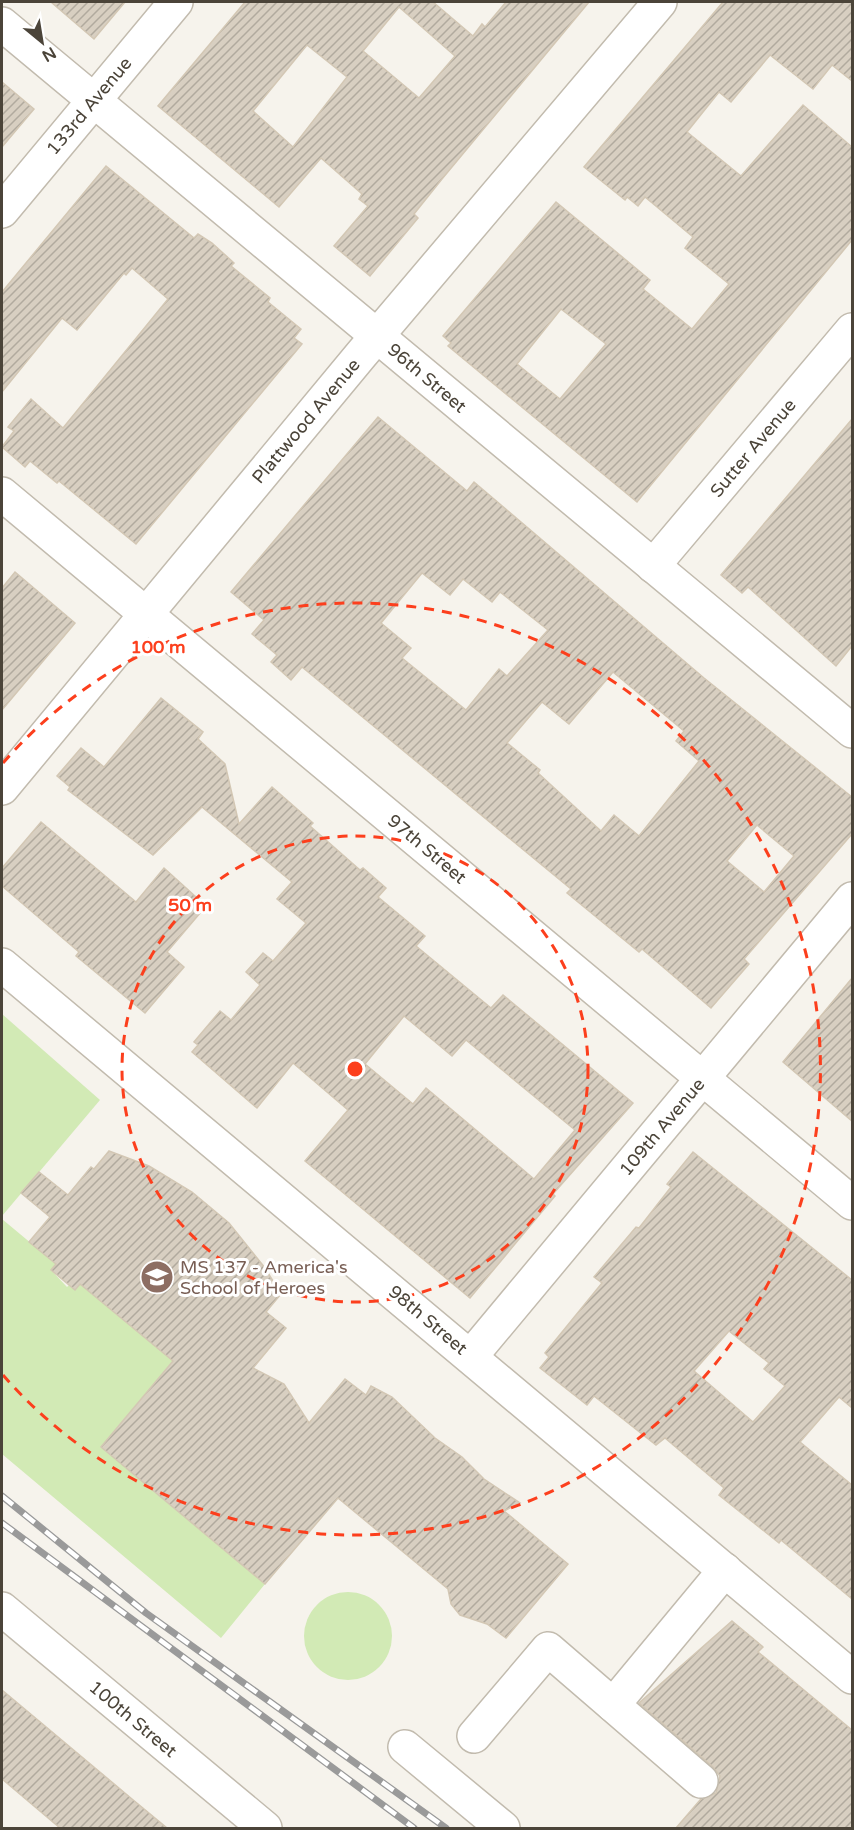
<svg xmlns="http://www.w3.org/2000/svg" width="854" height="1830" font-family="'Varela Round',sans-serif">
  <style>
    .green { fill: #d2eab5 }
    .building { fill: url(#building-hatch); stroke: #d3c7b4; stroke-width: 1.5; fill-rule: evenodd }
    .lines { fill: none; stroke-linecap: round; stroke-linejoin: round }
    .minor-casing { stroke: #c2bbae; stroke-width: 36 }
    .minor { stroke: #fff; stroke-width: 33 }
    .rail-casing { stroke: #9a9a9a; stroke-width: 7 }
    .rail { stroke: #fff; stroke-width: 4.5; stroke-dasharray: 14; stroke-linecap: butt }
    .ring { fill: none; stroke: #fc3f1d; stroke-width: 3; stroke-dasharray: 10 8 }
    .labels { text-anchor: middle; stroke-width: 6; stroke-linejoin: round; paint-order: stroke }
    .street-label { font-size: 18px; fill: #4b4439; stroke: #fff }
    .education-label { font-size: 18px; fill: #785e54; stroke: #fff; text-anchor: start }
    .centre { fill: #fc3f1d; stroke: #fff; stroke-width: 3 }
    .ring-label { font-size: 18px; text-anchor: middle; font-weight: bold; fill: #fc3f1d; stroke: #fff; stroke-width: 6; stroke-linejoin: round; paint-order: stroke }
  </style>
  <defs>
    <pattern id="building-hatch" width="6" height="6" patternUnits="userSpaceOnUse" patternTransform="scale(1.5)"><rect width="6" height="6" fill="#d8cfc1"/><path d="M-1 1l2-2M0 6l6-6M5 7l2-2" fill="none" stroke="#b1aa9e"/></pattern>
  </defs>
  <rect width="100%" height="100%" fill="#f6f3ec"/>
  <g class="green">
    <path d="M2,1014L100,1100L2,1216Z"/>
    <path d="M2,1219L56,1264L51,1270L67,1287L69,1285L75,1290L80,1284L173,1361L101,1447L265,1584L221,1638L2,1454Z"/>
    <circle cx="348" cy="1636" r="44"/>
  </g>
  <g class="building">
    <path d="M51,2H125L94,39Z"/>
    <path d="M245,2H433L473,36L482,24L485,27L506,2H589L442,179L414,214L418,218L370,276L334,246L368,206L359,199L362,194L321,158L279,207L158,106ZM399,7L455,56L419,98L363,51ZM307,45L347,77L293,147L253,111Z"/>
    <path d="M723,2H852V81L832,65L813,89L770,55L731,102L719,92L687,132L741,176L803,105L852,147V240L637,502L448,346L451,343L443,336L556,202L650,280L643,289L692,329L729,284L685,248L693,237L645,197L638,206L627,197L625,200L584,167ZM561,309L606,344L560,399L517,364Z"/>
    <path d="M2,82L34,109L2,147Z"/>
    <path d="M106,166L194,238L198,234L212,243L234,263L231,266L270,298L268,302L301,329L294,338L302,344L136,544L59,481L57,483L30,461L25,467L2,447L14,431L8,427L31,399L63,428L168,299L132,268L126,275L124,273L77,330L62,318L2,392V292Z"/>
    <path d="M378,417L467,491L474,482L704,678L852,797V834L744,959L749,964L711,1008L642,949L639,952L567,893L571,889L302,667L291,680L271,662L277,655L252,634L264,620L231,592ZM422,573L450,595L463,579L492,602L500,592L548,630L507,676L499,669L466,710L402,658L411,648L381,623ZM613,672L684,731L676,741L699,761L639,836L614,815L601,831L538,773L540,770L507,743L542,702L569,724ZM757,825L794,856L764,892L727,861Z"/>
    <path d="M852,419V646L836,666L748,587L742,593L721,575Z"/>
    <path d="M15,572L75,623L2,710V588Z"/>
    <path d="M161,698L203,732L198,739L225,764L239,824L272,787L313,823L310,826L360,870L363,868L386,888L378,897L425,936L416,946L491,1008L503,995L633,1103L553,1194L555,1196L470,1298L305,1161L348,1110L293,1063L257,1108L192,1052L198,1045L194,1042L220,1011L231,1020L260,985L246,972L263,953L273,961L306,923L277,899L292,882L202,807L153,855L68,790L70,787L57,776L81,748L104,767ZM404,1016L452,1056L466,1040L575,1130L534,1179L426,1088L413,1104L365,1064Z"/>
    <path d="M41,822L136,902L164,868L206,906L167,952L184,967L145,1013L76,956L79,952L2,886V868Z"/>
    <path d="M852,978V1121L783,1062Z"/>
    <path d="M109,1151L149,1166L192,1192L229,1223L265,1268L281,1294L266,1312L286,1328L253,1368L284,1384L309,1423L345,1379L366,1395L371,1386L392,1397L435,1438L462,1457L484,1479L520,1503L504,1511L568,1564L506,1638L487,1624L460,1615L451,1604L448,1589L338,1498L265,1584L101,1447L173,1361L80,1284L75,1290L51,1270L56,1264L29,1242L50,1217L21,1193L39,1172L68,1195L91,1167L94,1169Z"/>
    <path d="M693,1152L852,1280V1408L839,1397L800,1442L852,1485V1599L781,1540L779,1543L719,1495L724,1488L665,1438L656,1445L594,1396L587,1405L540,1368L549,1357L545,1353L602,1283L594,1277L636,1227L639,1228L671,1187L667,1184ZM729,1331L769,1363L764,1369L785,1386L753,1422L694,1371Z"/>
    <path d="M732,1621L763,1647L758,1652L852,1730V1828H676L701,1799L716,1793L720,1776L713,1767L639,1703Z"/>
    <path d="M2,1690L132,1799L167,1828H60L2,1779Z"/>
  </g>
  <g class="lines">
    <g class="minor-casing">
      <g id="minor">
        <path d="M2,24L852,731"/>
        <path d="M2,211L176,2"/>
        <path d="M2,494L852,1203"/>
        <path d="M653,566L852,330"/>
        <path d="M2,788L360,356L660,2"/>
        <path d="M2,965L852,1677"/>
        <path d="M471,1356L852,899"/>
        <path d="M2,1609L265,1828"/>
        <path d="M613,1705L725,1570"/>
        <path d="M474,1736L548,1649L701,1781"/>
        <path d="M405,1747L503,1828"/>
      </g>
    </g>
    <use href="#minor" class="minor"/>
    <g class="rail-casing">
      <g id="rail">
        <path d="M2,1496L146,1613L446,1828"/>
        <path d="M2,1523L414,1828"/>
      </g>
    </g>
    <use href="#rail" class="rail"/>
  </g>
  <g class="ring">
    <circle cx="355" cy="1069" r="233"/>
    <path d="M3 763A466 466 0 1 1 3 1375"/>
  </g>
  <defs>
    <g id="school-disc" transform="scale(1.725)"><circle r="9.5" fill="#8d6e63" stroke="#fff"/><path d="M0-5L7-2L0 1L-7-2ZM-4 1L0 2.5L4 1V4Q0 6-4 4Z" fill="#fff"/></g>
  </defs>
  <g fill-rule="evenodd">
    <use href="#school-disc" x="157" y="1277"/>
  </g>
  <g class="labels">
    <g class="street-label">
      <text transform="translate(89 106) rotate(-50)" y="6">133rd Avenue</text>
      <text transform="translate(427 378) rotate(40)" y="6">96th Street</text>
      <text transform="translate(306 421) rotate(-50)" y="6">Plattwood Avenue</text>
      <text transform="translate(753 448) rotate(-50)" y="6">Sutter Avenue</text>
      <text transform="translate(427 849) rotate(40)" y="6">97th Street</text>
      <text transform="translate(662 1127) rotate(-50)" y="6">109th Avenue</text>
      <text transform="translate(428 1320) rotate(40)" y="6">98th Street</text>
      <text transform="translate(133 1719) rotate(40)" y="6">100th Street</text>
    </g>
    <g class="education-label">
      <text x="180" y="1273">MS 137 - America's<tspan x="180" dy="21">School of Heroes</tspan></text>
    </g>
  </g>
  <circle cx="355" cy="1069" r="9" class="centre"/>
  <g class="ring-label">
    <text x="158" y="653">100 m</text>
    <text x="190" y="911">50 m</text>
  </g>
  <rect width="854" height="1830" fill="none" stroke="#4b4439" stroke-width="6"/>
  <g transform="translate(42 42) rotate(150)" stroke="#ffffff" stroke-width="4.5" paint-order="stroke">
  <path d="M0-4.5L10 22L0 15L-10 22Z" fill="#4b4439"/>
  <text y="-9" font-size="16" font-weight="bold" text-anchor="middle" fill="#4b4439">N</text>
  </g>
</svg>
